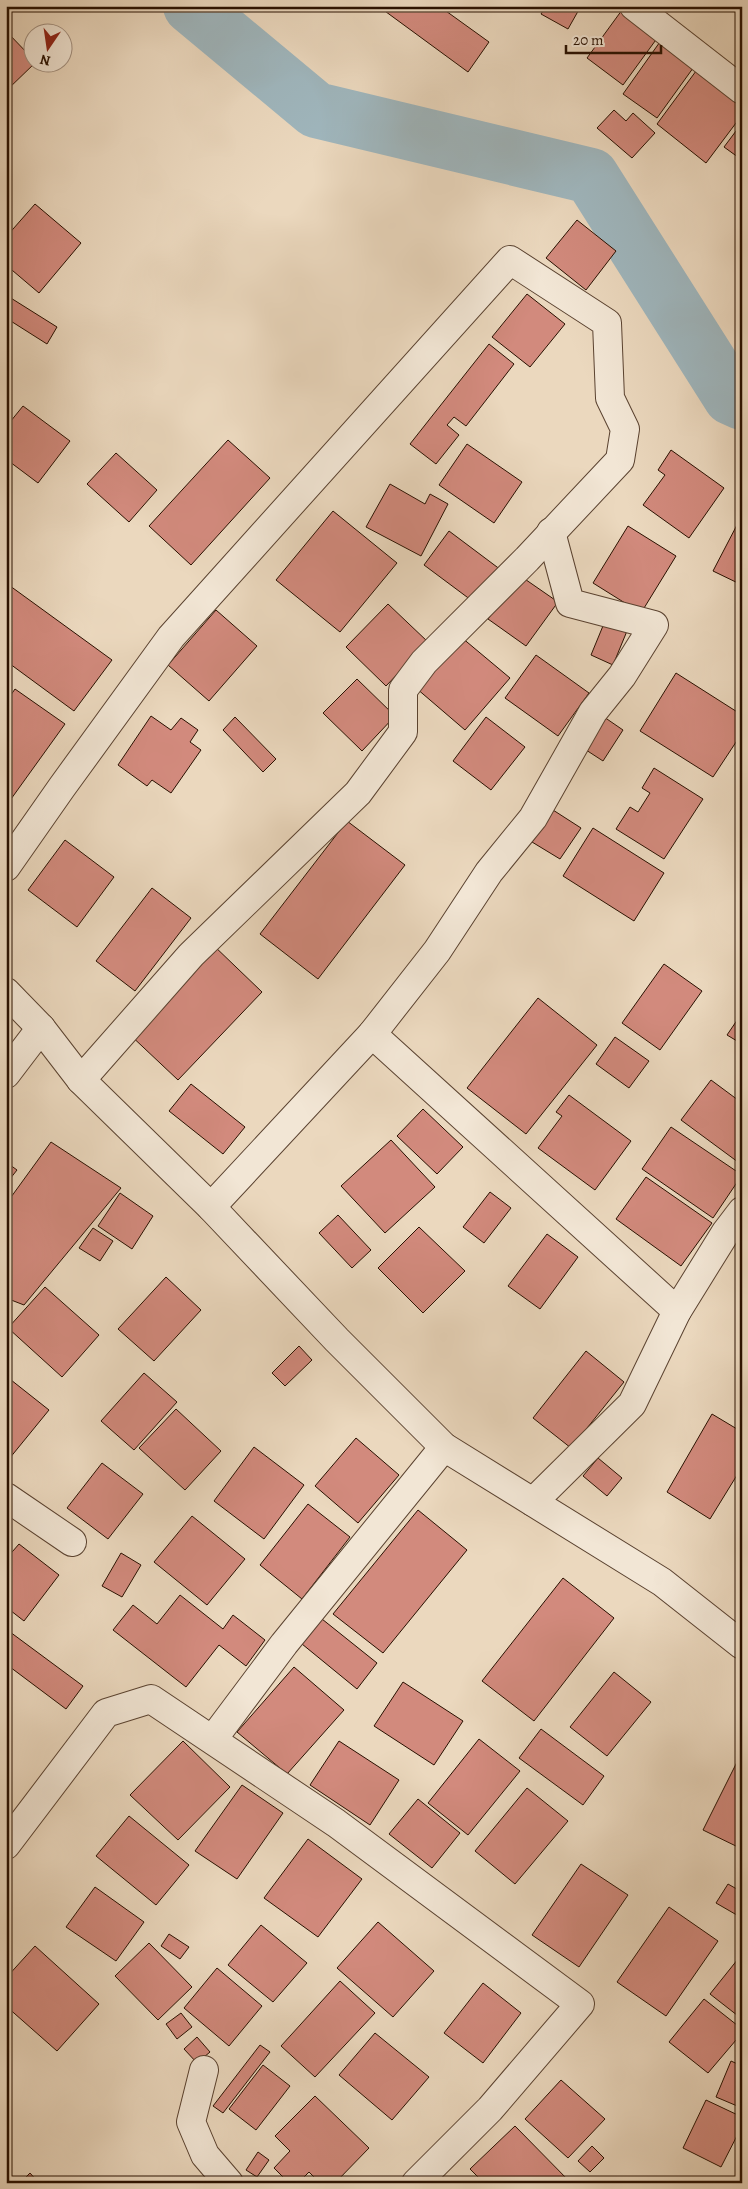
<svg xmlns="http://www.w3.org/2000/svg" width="748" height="2189" font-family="Alegreya,serif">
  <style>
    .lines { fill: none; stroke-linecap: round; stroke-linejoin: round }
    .river { stroke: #9fb6bd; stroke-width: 56 }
    .building { fill: #d28a7d; stroke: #291000 }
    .minor-casing { stroke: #5a4230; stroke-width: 30 }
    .minor { stroke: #f2e6d5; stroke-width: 28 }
  </style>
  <rect width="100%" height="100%" fill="#ebd8be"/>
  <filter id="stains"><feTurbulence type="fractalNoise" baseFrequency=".004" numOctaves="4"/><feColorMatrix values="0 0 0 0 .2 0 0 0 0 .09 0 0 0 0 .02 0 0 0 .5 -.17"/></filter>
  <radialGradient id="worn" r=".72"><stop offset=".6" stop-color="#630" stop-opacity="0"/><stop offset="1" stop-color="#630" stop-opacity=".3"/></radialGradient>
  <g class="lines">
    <path class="river" d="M191,6L316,110L591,176L731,397L742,402"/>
  </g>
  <g class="building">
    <path d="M378,6H439L489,42L468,72Z"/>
    <path d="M546,6H581L568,29L541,14Z"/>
    <path d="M622,10L658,37L623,85L587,58Z"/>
    <path d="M6,31L32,58V62H36L6,91Z"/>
    <path d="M662,39L696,64L657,118L623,94Z"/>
    <path d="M699,67L742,101V115L706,163L657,124Z"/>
    <path d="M614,110L626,121L633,113L655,133L632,158L597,128Z"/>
    <path d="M742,123V160L724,147Z"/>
    <path d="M35,204L81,243L39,293L6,265V237Z"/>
    <path d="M577,220L616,251L586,290L546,258Z"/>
    <path d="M527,294L565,324L530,367L492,337Z"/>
    <path d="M6,295L57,327L47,344L6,318Z"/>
    <path d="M489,344L514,364L466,426L454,417L447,425L459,435L436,464L410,444Z"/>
    <path d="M23,406L70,441L38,483L6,459V427Z"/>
    <path d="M228,440L270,478L191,565L149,526Z"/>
    <path d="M467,444L522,482L494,523L439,485Z"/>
    <path d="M671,450L724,488L689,538L643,505L665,475L658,470Z"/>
    <path d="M116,453L157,490L129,522L87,484Z"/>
    <path d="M390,484L425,504L430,494L448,504L421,556L366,527Z"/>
    <path d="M333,511L397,563L340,632L276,580Z"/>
    <path d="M738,523L742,525V585L713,571Z"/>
    <path d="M628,526L676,556L641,613L593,583Z"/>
    <path d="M449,531L501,570L475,603L424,565Z"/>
    <path d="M519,575L558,602L526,646L488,619Z"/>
    <path d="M6,583L112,660L74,711L6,661Z"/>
    <path d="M388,604L428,642L386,686L346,647Z"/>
    <path d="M216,610L257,646L209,701L168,665Z"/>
    <path d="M605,621L627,631L613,665L591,655Z"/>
    <path d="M461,637L510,678L465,730L416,688Z"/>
    <path d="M536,655L589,693L558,736L505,698Z"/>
    <path d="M676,673L742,715V733L713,777L640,731Z"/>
    <path d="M357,679L395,716L362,751L323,713Z"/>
    <path d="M15,689L65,724L6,806V702Z"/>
    <path d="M151,716L171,730L181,718L198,730L190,742L201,750L171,793L152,780L147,786L118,765Z"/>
    <path d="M235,717L276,759L263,772L223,730Z"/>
    <path d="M486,717L525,747L491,790L453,761Z"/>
    <path d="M604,717L623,730L603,761L583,748Z"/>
    <path d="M654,768L703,799L664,859L616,829L630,807L638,812L650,793L642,788Z"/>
    <path d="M553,810L581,828L560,859L532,842Z"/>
    <path d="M347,821L405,865L318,979L260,934Z"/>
    <path d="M593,828L664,873L634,921L563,876Z"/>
    <path d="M65,840L114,877L77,927L28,890Z"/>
    <path d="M152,888L191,918L135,991L96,961Z"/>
    <path d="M211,943L262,992L178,1080L126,1031Z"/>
    <path d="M664,964L702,991L660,1050L622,1023Z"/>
    <path d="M538,998L597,1045L526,1134L467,1088Z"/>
    <path d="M742,1013V1044L727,1035Z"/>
    <path d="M615,1037L649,1061L629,1088L596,1064Z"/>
    <path d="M711,1080L742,1103V1165L681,1120Z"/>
    <path d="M191,1084L245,1127L223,1154L169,1111Z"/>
    <path d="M569,1095L631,1141L595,1190L538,1148L562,1116L556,1112Z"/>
    <path d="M423,1109L463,1147L437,1174L397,1136Z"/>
    <path d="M671,1127L742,1175L713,1218L642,1169Z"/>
    <path d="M391,1140L435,1187L385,1233L341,1186Z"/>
    <path d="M51,1142L121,1188L24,1305L6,1298V1204Z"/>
    <path d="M6,1162L17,1170L6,1184Z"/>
    <path d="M646,1177L712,1223L681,1266L616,1219Z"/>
    <path d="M490,1192L511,1208L484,1243L463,1227Z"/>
    <path d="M120,1193L153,1216L132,1249L98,1226Z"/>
    <path d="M338,1215L371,1250L352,1268L319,1233Z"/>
    <path d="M419,1227L465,1271L423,1313L378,1268Z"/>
    <path d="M93,1228L113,1241L100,1261L79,1248Z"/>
    <path d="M547,1234L578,1257L540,1309L508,1286Z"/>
    <path d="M166,1277L201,1310L154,1361L118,1329Z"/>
    <path d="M45,1287L99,1335L62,1377L8,1328Z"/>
    <path d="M299,1346L312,1360L285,1386L272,1373Z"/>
    <path d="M586,1351L624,1382L571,1448L533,1418Z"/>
    <path d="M144,1373L177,1402L134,1450L101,1421Z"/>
    <path d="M6,1376L49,1410L9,1459L6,1456Z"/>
    <path d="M176,1409L221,1451L185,1490L139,1448Z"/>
    <path d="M712,1414L742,1432V1467L710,1519L667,1492Z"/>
    <path d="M356,1438L399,1475L358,1523L315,1486Z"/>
    <path d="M254,1447L304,1485L264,1539L214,1501Z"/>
    <path d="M598,1458L622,1478L607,1496L583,1476Z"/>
    <path d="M102,1463L143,1494L108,1539L67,1508Z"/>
    <path d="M308,1504L350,1537L302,1599L260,1565Z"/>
    <path d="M418,1510L467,1550L383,1653L333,1614Z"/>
    <path d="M192,1516L245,1559L207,1605L154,1562Z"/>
    <path d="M19,1544L59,1575L24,1621L6,1607V1559Z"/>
    <path d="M121,1553L141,1565L122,1597L102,1586Z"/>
    <path d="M563,1578L614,1618L534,1721L482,1681Z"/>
    <path d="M180,1595L223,1629L233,1615L265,1640L246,1666L219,1645L186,1687L113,1630L133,1605L157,1624Z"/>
    <path d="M322,1619L377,1663L357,1689L302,1644Z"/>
    <path d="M6,1629L83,1686L66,1709L6,1664Z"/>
    <path d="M294,1667L344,1710L287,1774L237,1732Z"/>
    <path d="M614,1672L651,1702L607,1756L570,1727Z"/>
    <path d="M403,1682L463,1721L434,1765L374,1726Z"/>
    <path d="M541,1729L604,1776L583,1805L519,1758Z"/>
    <path d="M479,1739L520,1771L468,1835L428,1803Z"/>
    <path d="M183,1741L230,1787L178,1840L130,1795Z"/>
    <path d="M339,1741L399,1780L370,1825L310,1785Z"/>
    <path d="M740,1756L742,1757V1849L703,1830Z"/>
    <path d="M242,1785L283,1813L237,1879L195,1851Z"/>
    <path d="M527,1788L568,1821L515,1884L475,1851Z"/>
    <path d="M418,1799L460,1833L432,1868L389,1834Z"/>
    <path d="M129,1816L189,1865L156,1905L96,1856Z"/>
    <path d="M308,1839L362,1879L318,1937L264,1898Z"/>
    <path d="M581,1864L628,1895L579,1967L532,1935Z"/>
    <path d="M728,1884L742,1892V1918L716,1903Z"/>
    <path d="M95,1887L144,1922L116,1961L66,1927Z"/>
    <path d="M669,1907L718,1941L666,2016L617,1982Z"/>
    <path d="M378,1922L434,1971L393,2017L337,1968Z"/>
    <path d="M261,1925L307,1963L273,2002L228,1965Z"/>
    <path d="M169,1934L189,1947L180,1959L161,1946Z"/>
    <path d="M149,1943L192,1987L158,2020L115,1976Z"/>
    <path d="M35,1946L99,2004L57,2051L6,2006V1978Z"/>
    <path d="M742,1954V2019L710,1994Z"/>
    <path d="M217,1968L262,2006L229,2046L184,2008Z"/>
    <path d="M340,1981L375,2013L315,2077L281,2046Z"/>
    <path d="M483,1983L521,2013L483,2063L444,2033Z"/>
    <path d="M704,1999L742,2029V2033L708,2073L669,2042Z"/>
    <path d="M181,2013L192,2027L177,2039L166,2024Z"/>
    <path d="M375,2033L429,2077L392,2120L339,2075Z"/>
    <path d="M197,2037L210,2052L197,2063L184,2049Z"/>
    <path d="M260,2045L270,2052L223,2113L213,2106Z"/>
    <path d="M731,2061L742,2066V2108L716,2097Z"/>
    <path d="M263,2065L290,2086L256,2130L229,2109Z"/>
    <path d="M561,2080L605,2119L568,2158L525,2119Z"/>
    <path d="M315,2096L369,2148L335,2183H320L309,2172L298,2183H289L274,2168L290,2151L275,2136Z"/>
    <path d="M706,2100L742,2117V2126L721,2167L683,2148Z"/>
    <path d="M515,2126L571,2183H484L470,2169Z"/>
    <path d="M592,2146L604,2158L590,2172L578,2161Z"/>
    <path d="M258,2152L269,2160L257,2177L246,2170Z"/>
    <path d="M30,2173L39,2183H20Z"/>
  </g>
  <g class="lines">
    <g class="minor-casing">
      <g id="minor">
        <path d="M634,6L742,90"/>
        <path d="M6,867L62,787L171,637L510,260L607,323L610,398L625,429L620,460L527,559L424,662L403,690V732L358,793L191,955L81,1080"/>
        <path d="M6,992L41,1028L81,1080L211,1207L337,1340L444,1447L662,1582L742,1645"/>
        <path d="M372,1034L677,1311"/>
        <path d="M6,1074L41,1028"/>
        <path d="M211,1207L372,1034L437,951L489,872L533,818L593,712L622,676L654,625L570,603L551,532"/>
        <path d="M6,1497L72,1542"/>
        <path d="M533,1502L632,1404L677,1311L726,1232L742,1211"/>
        <path d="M213,1739L284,1644L444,1447"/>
        <path d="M6,1845L106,1713L151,1699L336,1823L580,2004L490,2109L416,2183"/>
        <path d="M204,2070L191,2122L205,2155L229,2183"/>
      </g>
    </g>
    <use href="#minor" class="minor"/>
  </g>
  <rect width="748" height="2189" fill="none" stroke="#ebd8be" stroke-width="25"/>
  <rect x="8" y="8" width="733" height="2174" fill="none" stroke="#291000" stroke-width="2.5"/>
  <rect x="12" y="12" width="723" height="2164" fill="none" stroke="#291000"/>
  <g transform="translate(48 48) rotate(193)"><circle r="24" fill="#f2e6d5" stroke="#a29080"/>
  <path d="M0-4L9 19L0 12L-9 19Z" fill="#8f2418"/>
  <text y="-8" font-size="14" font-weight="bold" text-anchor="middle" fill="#291000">N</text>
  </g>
  <path d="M566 45v8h95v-8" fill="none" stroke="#291000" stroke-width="2.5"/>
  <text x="573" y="45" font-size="15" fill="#291000" stroke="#f2e6d5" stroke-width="4" paint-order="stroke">20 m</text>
  <rect width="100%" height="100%" filter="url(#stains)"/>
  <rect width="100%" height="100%" fill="url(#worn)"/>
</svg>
